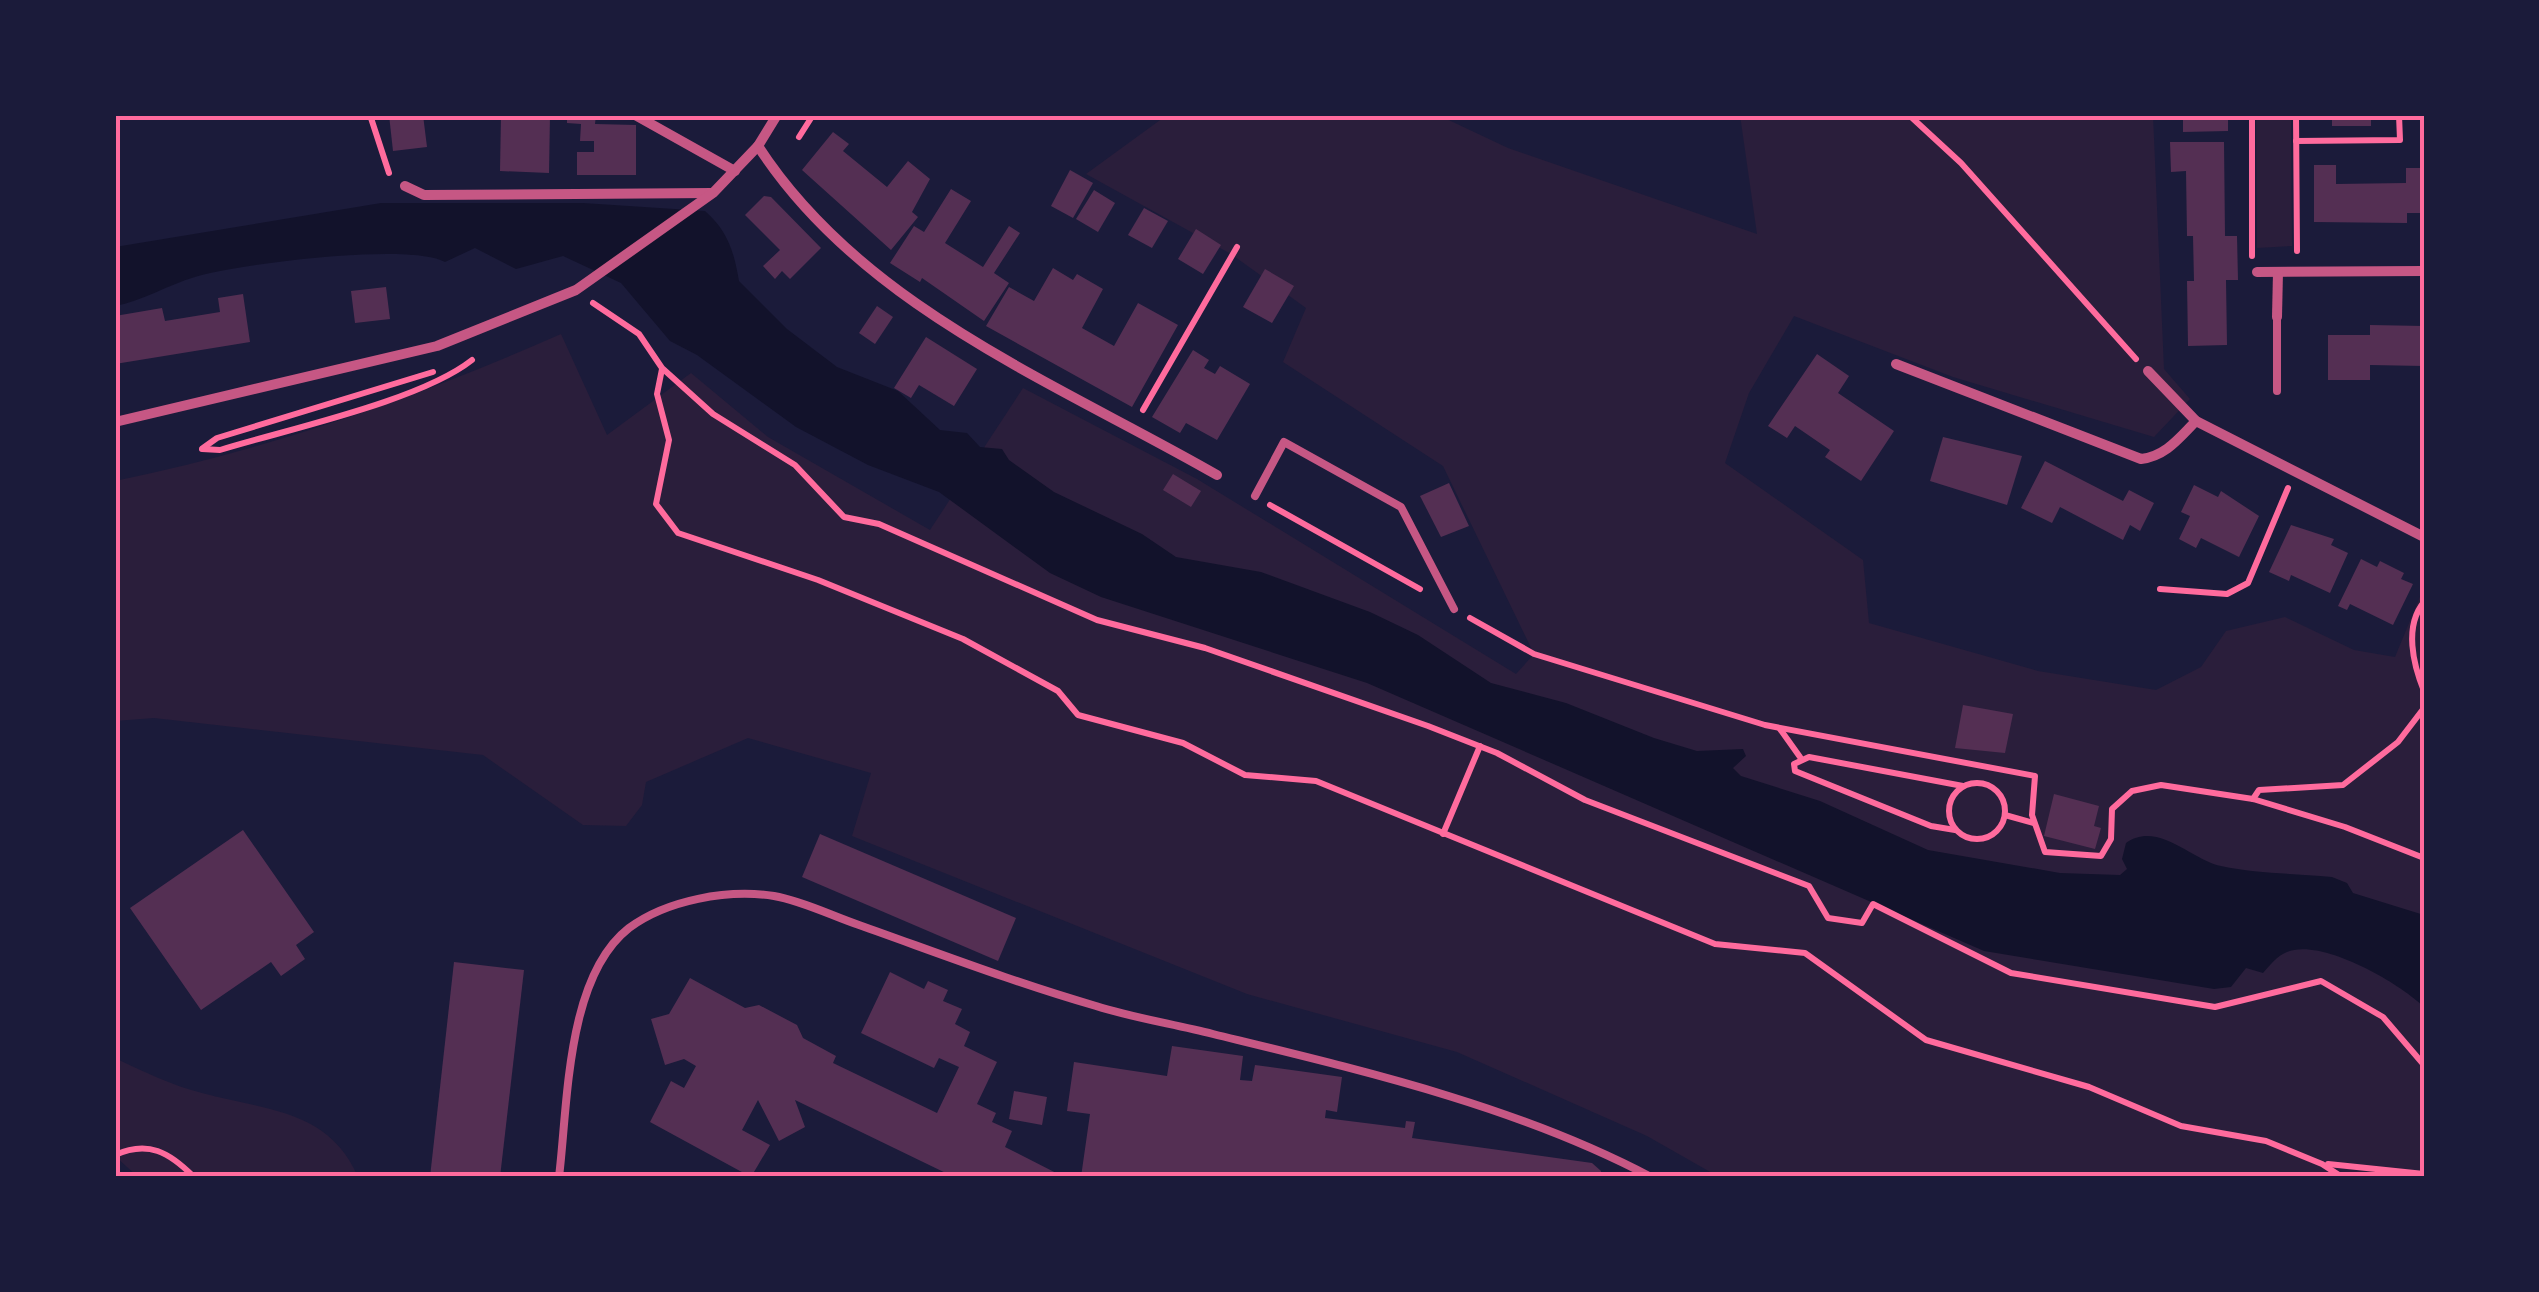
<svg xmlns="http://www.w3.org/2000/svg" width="2539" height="1292" font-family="Roboto,sans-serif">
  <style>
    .green { fill: #2a1e3b }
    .water { fill: #12122b }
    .building { fill: #542f53 }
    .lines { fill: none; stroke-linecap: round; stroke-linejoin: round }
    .path { stroke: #ff6b9d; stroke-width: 6 }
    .service { stroke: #c65784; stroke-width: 8 }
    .minor { stroke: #c65784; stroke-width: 10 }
    .neatline { fill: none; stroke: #ff6b9d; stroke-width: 4 }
  </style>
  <rect width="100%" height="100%" fill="#1b1b3a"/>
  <g class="green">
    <path d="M1167,115H1438L1508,148L1757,234L1740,115H2153L2164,369L2190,399L2154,437L1953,377L1794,316L1749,393L1725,463L1863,560L1869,623L2038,671L2156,690L2201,667L2226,631L2285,617L2354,650L2395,657L2424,587V1177H1719L1647,1136L1457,1052L1247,994L852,836L871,773L748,738L646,782L642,805L626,826L583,825L483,755L154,718L115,721V481C270,449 416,398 561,334L607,435L691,373L768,437L930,530L1023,388L1197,479L1516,674L1534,654L1443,466L1283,362L1306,308L1231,254L1086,174Z"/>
    <path d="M2256,115H2291L2292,246L2257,248Z"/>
    <path d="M115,1058C144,1072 171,1085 202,1093C264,1110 329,1109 358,1177H138L115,1156Z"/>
  </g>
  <path class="water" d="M381,203H583L705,211C728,231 734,252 739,281L787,329L837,367L898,391L940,430L967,433L980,447L1002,449L1009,460L1054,492L1142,534L1176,557L1261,572L1370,612L1418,635L1491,683L1566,703L1654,738L1697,751L1743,749L1746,756L1733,768L1741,776L1820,801L1928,850L2060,873L2120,875L2127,869L2122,859L2126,843C2157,820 2192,860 2221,866C2258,874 2294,873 2332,877L2347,883L2353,893L2424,915V1007C2399,983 2322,938 2287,952C2277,956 2270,965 2263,973L2246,968L2231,987L2214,989L1984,951L1367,683L1101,597L1050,573L939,492L868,465L796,427L697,355L670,341L621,283L563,256L516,269L475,248L445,262C409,242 239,264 195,277C168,285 142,301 115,306V247Z"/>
  <g class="building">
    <path d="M389,115H423L427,147L393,151Z"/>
    <path d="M501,115H550L549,173L500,171Z"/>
    <path d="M567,115H596L595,124L636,125V175H577V152H594V141H580L581,124L567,123Z"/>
    <path d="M2183,115H2228V131L2183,132Z"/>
    <rect x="2332" y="115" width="39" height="11"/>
    <path d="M833,132L849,144L843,151L887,187L908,161L930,179L912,212L918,217L891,250L802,170Z"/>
    <path d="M2170,142H2224L2225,236H2237L2238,280H2226L2227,345L2188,346L2187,281H2194L2193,236H2187L2186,171L2171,172Z"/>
    <path d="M2314,165H2336V184L2406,183V168H2424V213H2407V223L2314,222Z"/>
    <path d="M1070,170L1093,183L1073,218L1051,206Z"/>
    <path d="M951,189L971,201L945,243L983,267L1009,226L1020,233L994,273L1009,283L984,321L922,278L920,282L890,263L914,226L924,232Z"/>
    <path d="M1094,190L1115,203L1098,232L1076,219Z"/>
    <path d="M764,196L771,197L821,248L790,279L782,271L775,279L763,266L780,250L745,215Z"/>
    <path d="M1144,208L1168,221L1152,248L1128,235Z"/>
    <path d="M1196,229L1221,245L1203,274L1178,259Z"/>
    <path d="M1053,268L1073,280L1077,274L1103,289L1082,328L1114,346L1138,303L1178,325L1132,407L986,326L1009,287L1034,301Z"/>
    <path d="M1265,269L1294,286L1272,323L1243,307Z"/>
    <path d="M386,287L390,319L355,323L351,291Z"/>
    <path d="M243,294L250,342L115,364V316L162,308L165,321L220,312L218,298Z"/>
    <path d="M877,306L893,317L875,344L859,333Z"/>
    <path d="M2370,325L2424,326V366L2370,365V380H2328V335H2370Z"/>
    <path d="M926,337L977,369L954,406L919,385L911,398L894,388Z"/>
    <path d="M1193,350L1209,360L1204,368L1215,374L1220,366L1250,384L1217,440L1186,423L1180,433L1152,417Z"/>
    <path d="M1817,354L1849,376L1838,393L1894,431L1861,481L1825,457L1830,450L1795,426L1787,438L1768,426Z"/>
    <path d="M1943,437L2022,456L2007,505L1930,481Z"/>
    <path d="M2045,461L2123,501L2129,490L2154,503L2140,531L2130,525L2123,540L2060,507L2052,523L2021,508Z"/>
    <path d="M1173,474L1201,491L1191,507L1163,490Z"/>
    <path d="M1449,483L1469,526L1441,537L1420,496Z"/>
    <path d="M2194,485L2218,497L2221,491L2259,516L2239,557L2201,538L2196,548L2179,539L2190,516L2181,512Z"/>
    <path d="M2291,525L2334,539L2331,545L2348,553L2330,593L2291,575L2289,581L2269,572Z"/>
    <path d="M2361,559L2377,567L2380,561L2404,573L2401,579L2413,584L2393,625L2350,604L2347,610L2338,606Z"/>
    <path d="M1963,705L2013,714L2005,753L1955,748Z"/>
    <path d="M2054,794L2099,806L2094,826L2101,828L2095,849L2044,836Z"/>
    <path d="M243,830L314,932L296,945L305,959L281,976L271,962L201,1010L130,908Z"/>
    <path d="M820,834L1016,918L998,961L802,877Z"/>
    <path d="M454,962L524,970L500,1177H430Z"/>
    <path d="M890,972L924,989L928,981L948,990L943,1001L962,1009L955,1024L970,1032L964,1046L997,1062L977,1104L996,1113L992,1122L1012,1131L1005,1147L1064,1177H954L795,1100L805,1127L779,1141L758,1100L742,1130L770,1145L751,1177L650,1122L671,1081L684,1088L696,1066L684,1059L665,1065L651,1019L669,1014L690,978L745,1008L759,1005L797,1025L803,1038L836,1056L833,1063L937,1113L959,1067L939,1058L934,1068L861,1033Z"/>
    <path d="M1172,1046L1243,1056L1240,1080L1252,1081L1255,1065L1342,1077L1337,1112L1326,1110L1325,1118L1405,1128L1406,1121L1415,1122L1412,1138L1592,1163L1601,1171L1600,1177H1081L1090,1114L1067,1111L1074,1062L1167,1076Z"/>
    <path d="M1014,1091L1047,1097L1042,1125L1009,1119Z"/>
  </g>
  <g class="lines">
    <g class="path">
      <path d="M370,115L389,173"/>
      <path d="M1909,115L1961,163L2136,359"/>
      <path d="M2252,115V256"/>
      <path d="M2296,115L2297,251"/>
      <path d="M799,137L813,115"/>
      <path d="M2296,141L2400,140L2399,115"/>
      <path d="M593,303L639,334L662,368L713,414L795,465L844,517L879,524L1097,620L1205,648L1428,726L1497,753L1585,800L1809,886L1828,918L1862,923L1873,904L2011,973L2215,1007L2321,981L2383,1017L2424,1065"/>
      <path d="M662,369L657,394L669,440L656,504L678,533L818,580L963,639L1058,691L1078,715L1183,743L1245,775L1316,781L1715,944L1805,953L1926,1040L2089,1087L2181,1126L2266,1141L2322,1164L2342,1177"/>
      <path d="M1143,410L1237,247"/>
      <path d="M203,448L217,438L433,372"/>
      <path d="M202,449L220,450C288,429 420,401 472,360"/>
      <path d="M1270,505L1420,589"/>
      <path d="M2160,589L2227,594L2248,583L2288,488"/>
      <path d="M2424,602C2404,626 2413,664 2424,691"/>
      <path d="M1470,618L1534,654L1765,725L2035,776L2032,815L2045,852L2101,856L2111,839L2112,809L2132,791L2161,785L2253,799L2345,827L2424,858"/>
      <path d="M1780,729L1800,757"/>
      <circle cx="1977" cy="811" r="28"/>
      <path d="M2253,799L2259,790L2343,785L2398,742L2424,708"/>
      <path d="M2005,815L2034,823"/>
      <path d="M1955,830L1931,826L1795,771L1794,764L1809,757L1963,786"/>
      <path d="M1443,834L1480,746"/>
      <path d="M115,1155C148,1140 169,1152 194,1177"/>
      <path d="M2328,1164L2424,1174"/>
    </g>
    <g class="service">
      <path d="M2277,317V391"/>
      <path d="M1255,496L1284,442L1401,507L1454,609"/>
      <path d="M559,1177C568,1104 566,977 629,928C667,900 727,889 774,896C803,901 832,916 859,925C938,953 1016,983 1096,1006C1134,1018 1174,1024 1213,1034C1360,1070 1517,1106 1651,1177"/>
    </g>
    <g class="minor">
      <path d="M635,115L735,171"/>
      <path d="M758,146C862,307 1055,382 1217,475"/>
      <path d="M405,186L424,195L712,193"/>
      <path d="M2257,272L2424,271"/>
      <path d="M2277,317L2278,272"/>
      <path d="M1896,364L2141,459C2166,456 2179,438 2196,421"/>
      <path d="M2148,371L2196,421L2424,537"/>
      <path d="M115,422L437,346L576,290L713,193L758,146L777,115"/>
    </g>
  </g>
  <rect width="2539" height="1292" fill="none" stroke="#1b1b3a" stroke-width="235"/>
  <rect x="118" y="118" width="2304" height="1056" class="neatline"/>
</svg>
